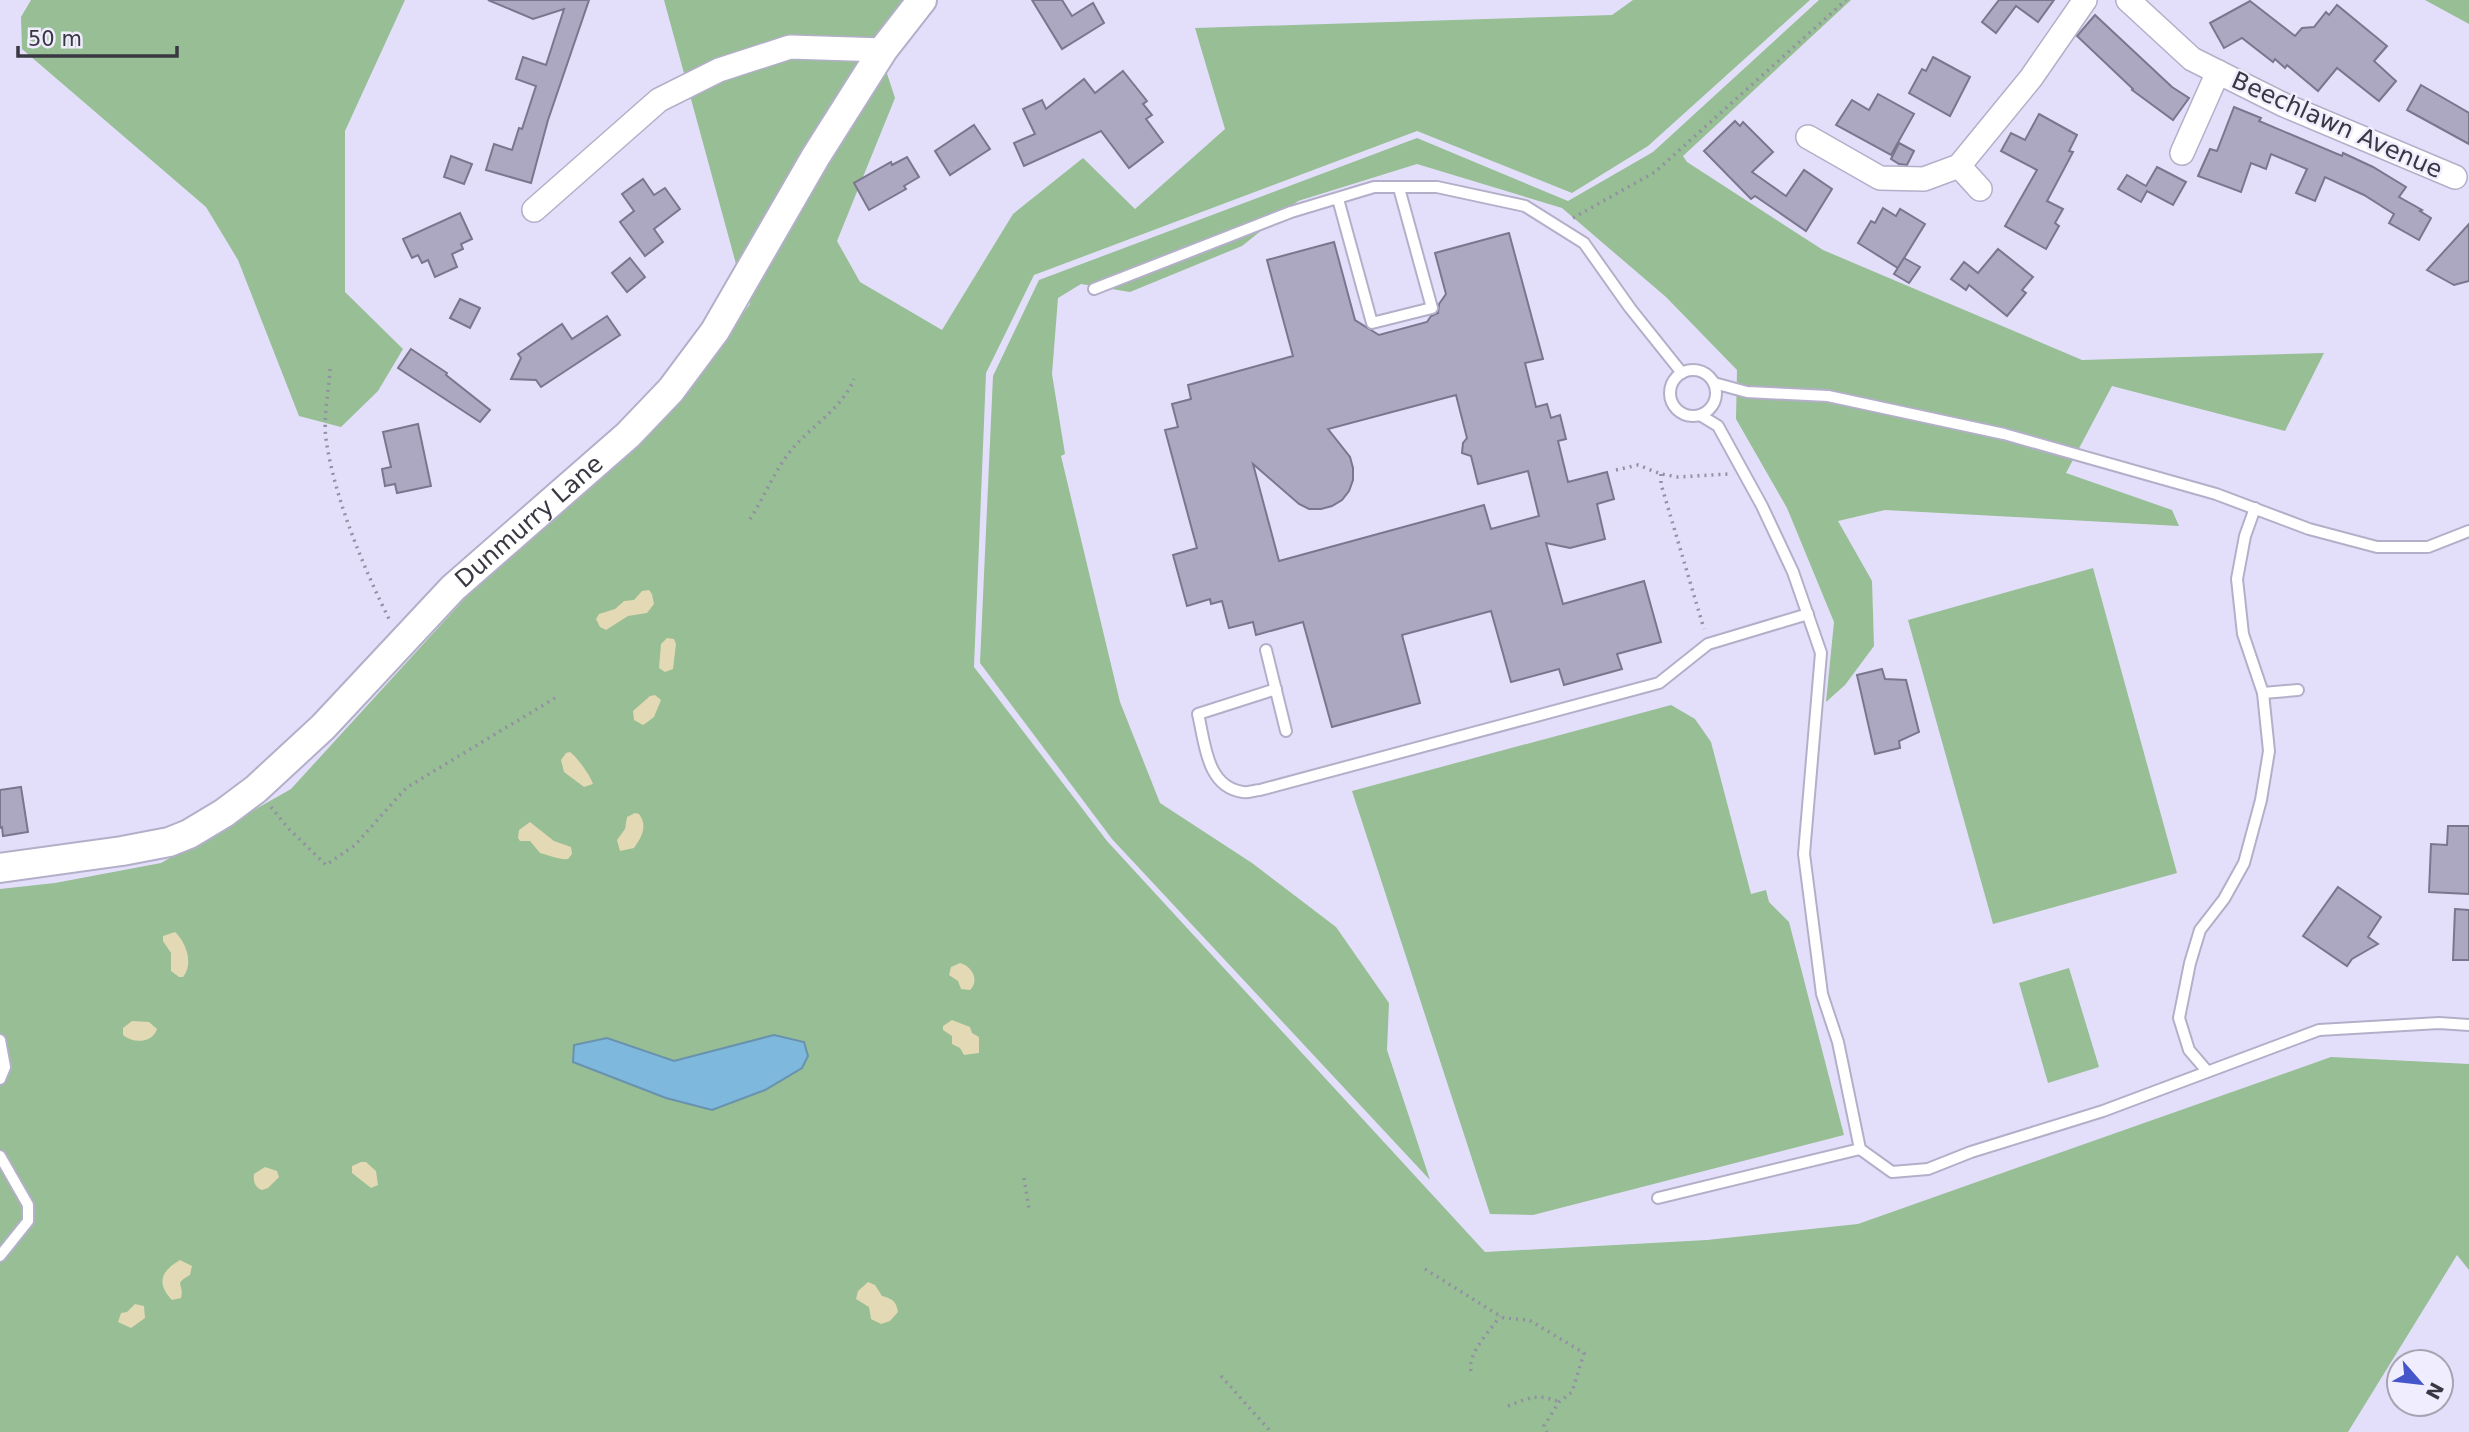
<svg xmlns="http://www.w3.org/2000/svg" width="2469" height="1432" font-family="'DejaVu Sans',sans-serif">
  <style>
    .green { fill: #97be94 }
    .sand { fill: #e3d9b4 }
    .water { fill: #7eb9dd; stroke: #6992ae; stroke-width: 2 }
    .building { fill: #ada8c2; stroke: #7a768e; stroke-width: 2; fill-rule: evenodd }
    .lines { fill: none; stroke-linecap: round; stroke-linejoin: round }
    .service-casing { stroke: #b4afc9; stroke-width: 14 }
    .minor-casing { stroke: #b4afc9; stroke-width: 26 }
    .tertiary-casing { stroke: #b4afc9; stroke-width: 32 }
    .path { stroke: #9390a3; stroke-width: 3.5; stroke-dasharray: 2 5; stroke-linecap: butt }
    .service { stroke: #fff; stroke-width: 10 }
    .minor { stroke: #fff; stroke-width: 23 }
    .tertiary { stroke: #fff; stroke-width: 28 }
    .labels { text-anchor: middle; stroke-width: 5; stroke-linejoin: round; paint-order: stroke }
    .street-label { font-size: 24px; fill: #393741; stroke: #f0edfe }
  </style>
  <rect width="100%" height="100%" fill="#e3dffa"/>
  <g class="green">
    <path d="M31,0H405L345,131V292L403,349L378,391L341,427L299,416L238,260L206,207L22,49L21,17Z"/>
    <path d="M664,0H910L878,46L895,98L837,241L860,282L942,330L1013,214L1083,158L1135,209L1225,129L1195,28L1612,15L1633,0H1810L1648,146L1572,193L1417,131L1034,275L986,373L974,667L1107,841L1485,1252L1707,1240L1858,1224L2331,1057L2469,1064V1270L2457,1255L2348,1432H0V889L55,883L161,863L291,789L469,594L565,505L720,345L750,304L736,264Z"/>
    <path d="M1819,0H1851L1683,156L1687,162L1823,250L2082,360L2324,353L2285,431L2112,386L2066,473L2172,510L2179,526L1885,510L1838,521L1872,581L1874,646L1845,685L1826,702L1834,622L1787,508L1736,419L1737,370L1666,297L1562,208L1417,164L1298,201L1242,246L1130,292L1081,284L1058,298L1052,374L1065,454L1061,456L1120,702L1160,803L1252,863L1336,927L1389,1003L1387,1050L1430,1180L1112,839L980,663L993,376L1039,280L1417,138L1568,201L1653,152Z"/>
    <path d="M2425,0H2469V24Z"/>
    <path d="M2093,568L2177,873L1993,924L1908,620Z"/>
    <path d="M1671,705L1695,719L1711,742L1751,894L1766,890L1769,902L1789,922L1844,1135L1533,1215L1490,1214L1352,791Z"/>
    <path d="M2069,968L2099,1067L2048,1083L2019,983Z"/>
  </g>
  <g class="sand">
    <path d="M649,590L652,594L654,604L647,613L628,616L606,630L600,627L596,619L599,614L615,609L624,601L634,600L642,591Z"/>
    <path d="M667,638L674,639L676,644L673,669L665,672L659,668L661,644Z"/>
    <path d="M655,695L661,700L654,717L646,723L643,725L634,720L633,711L650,696Z"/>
    <path d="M570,752C577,757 590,775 593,784L584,787L564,772L561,760L566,753Z"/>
    <path d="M635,813L639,814C648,826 642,837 634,848L620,851L617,840L625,829L627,817Z"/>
    <path d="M530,822L554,841L571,847L572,854L568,859C560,860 548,855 540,853L530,841H520L518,838L519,830Z"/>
    <path d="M175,932C186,942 194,964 183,977H179L171,971V953L163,941V936Z"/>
    <path d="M960,963C972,966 980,981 970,990L961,989L958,981L949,975L951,967Z"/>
    <path d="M952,1020L970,1027L972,1033L979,1037V1053L964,1055L960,1048L952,1044V1036L943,1030V1026Z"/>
    <path d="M132,1021L149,1022L157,1029C153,1043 133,1044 123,1035V1028Z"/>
    <path d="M361,1162H366L376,1171L378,1185L371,1188L352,1173V1166Z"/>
    <path d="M265,1167L277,1171L279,1177L268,1188L262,1190C255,1187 253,1182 254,1174Z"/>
    <path d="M180,1260L192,1266L190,1275C172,1285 185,1283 181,1298L172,1300C156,1283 161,1271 180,1260Z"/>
    <path d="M868,1282L875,1285L882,1296C893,1299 896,1301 898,1312L890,1321L881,1324L871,1319L869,1307L856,1299L858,1291Z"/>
    <path d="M135,1304L144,1306L145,1318L131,1328L118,1322L121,1313L127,1312Z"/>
  </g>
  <path class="water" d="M774,1035L804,1042L808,1056L802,1068L765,1090L712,1110L666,1098L573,1062L574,1045L607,1038L674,1061Z"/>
  <g class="building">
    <path d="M488,0H589L548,120L531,183L486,170L494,144L512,150L519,128L522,129L536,86L516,79L523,57L546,65L564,9L533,19Z"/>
    <path d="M1032,0H1062L1072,16L1093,3L1104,23L1062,49Z"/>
    <path d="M1999,0H2054L2038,22L2016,6L1996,33L1982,22Z"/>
    <path d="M2250,1L2295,36L2302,28L2314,27L2326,12L2329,15L2337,5L2387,46L2374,61L2396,81L2379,101L2337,68L2318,91L2287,65L2285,68L2275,59L2273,62L2242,38L2224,48L2210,23Z"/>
    <path d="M2095,15L2172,87L2189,98L2173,120L2132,90L2133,89L2077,36Z"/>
    <path d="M1933,57L1970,77L1950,116L1909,93L1922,69L1926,71Z"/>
    <path d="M1123,71L1147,101L1143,104L1152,115L1146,119L1163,142L1129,168L1101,131L1024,166L1014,143L1035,134L1023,109L1042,100L1046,109L1084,79L1095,93Z"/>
    <path d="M2421,85L2469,113V144L2407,110Z"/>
    <path d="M1878,94L1914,114L1891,155L1836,125L1852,100L1869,110Z"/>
    <path d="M2234,107L2261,118L2259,121L2342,156L2343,153L2373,167L2406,187L2399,197L2422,210L2420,211L2431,218L2419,240L2389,223L2394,214L2364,195L2325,177L2315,201L2296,193L2307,169L2271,154L2266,169L2251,163L2241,192L2198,176L2210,149L2217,151Z"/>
    <path d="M2039,114L2077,135L2069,151L2073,152L2047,201L2063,209L2055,223L2059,226L2046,249L2005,226L2037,170L2001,151L2011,133L2025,140Z"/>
    <path d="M1735,121L1740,126L1743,122L1773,152L1752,172L1786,196L1804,170L1832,189L1806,231L1755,196L1751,199L1704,151Z"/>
    <path d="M974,125L990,149L950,175L935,151Z"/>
    <path d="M1899,143L1914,151L1907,165L1899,164L1891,159Z"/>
    <path d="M451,156L472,164L464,184L444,177Z"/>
    <path d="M907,157L919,177L904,186L906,189L869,210L854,183L891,162L892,165Z"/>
    <path d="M2157,167L2186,182L2173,205L2147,191L2141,202L2118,189L2127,175L2146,186Z"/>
    <path d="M643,179L654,195L665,188L680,209L654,229L663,242L645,256L620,222L634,211L622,194Z"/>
    <path d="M1883,208L1896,216L1900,209L1925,224L1898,268L1858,243L1871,221L1875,223Z"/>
    <path d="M460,213L472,239L461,244L463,249L452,254L457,267L435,277L428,260L422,263L418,255L412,258L403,239Z"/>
    <path d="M2469,224V281L2454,285L2427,270Z"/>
    <path d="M1509,233L1543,359L1525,363L1536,407L1547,404L1551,418L1560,415L1566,439L1558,441L1568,482L1607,472L1614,499L1597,504L1605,539L1570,548L1546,543L1563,604L1644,581L1661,642L1617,654L1622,669L1564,685L1559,669L1511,682L1491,611L1402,635L1420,703L1332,727L1303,622L1256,635L1253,622L1229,628L1222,601L1211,604L1210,599L1187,606L1173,555L1197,548L1165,430L1178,427L1172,404L1191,399L1188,385L1293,356L1267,260L1334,242L1355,320L1379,335L1427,322L1431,316L1438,313L1439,304L1446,294L1435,253ZM1456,395L1467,438L1463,443L1462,453L1471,456L1478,484L1528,471L1539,516L1491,529L1484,505L1279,561L1253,464L1299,504L1309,509H1321L1332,506L1342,500L1349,491L1353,480V468L1350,457L1328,429Z"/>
    <path d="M1998,249L2033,277L2022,290L2026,293L2007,316L1969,285L1966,290L1951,279L1964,262L1978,273Z"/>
    <path d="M630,258L645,277L627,292L612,273Z"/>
    <path d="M1904,258L1920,267L1909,283L1894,274Z"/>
    <path d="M460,299L480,308L470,328L450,318Z"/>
    <path d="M607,316L620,335L541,387L536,380L511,379L521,358L518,354L562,324L572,339Z"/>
    <path d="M411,349L447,373L446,375L490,410L480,422L398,368Z"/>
    <path d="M418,424L431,486L397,493L395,484L385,486L382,469L391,467L383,432Z"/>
    <path d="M1882,669L1885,679L1906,680L1919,732L1899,741L1900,748L1875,754L1857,675Z"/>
    <path d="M21,787L28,832L3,836L2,827L0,828V790Z"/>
    <path d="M2448,826H2469V894L2429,892L2431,844L2447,845Z"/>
    <path d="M2338,887L2381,917L2368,937L2378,944L2352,959L2347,966L2303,936Z"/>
    <path d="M2455,909L2469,910V960H2453Z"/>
  </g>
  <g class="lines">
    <g class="service-casing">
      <g id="service">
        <path d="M1338,199L1372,323L1432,308L1399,188"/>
        <path d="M1094,289L1291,212L1374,187H1437L1525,206L1584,243L1630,308L1682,373"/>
        <circle cx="1693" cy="393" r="23"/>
        <path d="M1714,383L1747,392L1828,396L2004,434L2216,494L2309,529L2377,547H2428L2469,531"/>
        <path d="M1700,415L1718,426L1762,506L1793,572L1821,653L1804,854L1822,994L1838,1042L1860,1149L1892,1172L1928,1169L1971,1152L2103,1111L2319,1030L2439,1023L2469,1025"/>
        <path d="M1266,650L1286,731"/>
        <path d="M1276,689L1198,714C1205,742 1206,787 1243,792C1248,793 1255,790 1260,790L1659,683L1708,644L1808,614"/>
        <path d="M2263,693L2298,690"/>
        <path d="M0,1040L5,1067L0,1079"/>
        <path d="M2207,1071L2189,1050L2179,1018L2190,963L2200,930L2224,899L2244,863L2261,800L2269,751L2263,693L2243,634L2237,579L2245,536L2255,508"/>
        <path d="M0,1156L28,1205V1221L0,1256"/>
        <path d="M1658,1198L1860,1149"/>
      </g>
    </g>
    <g class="minor-casing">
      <g id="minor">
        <path d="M2128,0L2192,59L2284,105L2455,177"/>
        <path d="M1808,137L1880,178L1924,179L1959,166L2031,78L2085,0"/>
        <path d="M2182,153L2218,72"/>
        <path d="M1959,166L1980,189"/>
        <path d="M534,210L659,100L719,70L790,47L883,50"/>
      </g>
    </g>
    <g class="tertiary-casing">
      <g id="tertiary">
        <path id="s1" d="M0,868L122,851L169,842L189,834L224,813L256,789L323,727L453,588L628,435L671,390L715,331L816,156L883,50L922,0"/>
      </g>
    </g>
    <g class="path">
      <path d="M1573,218L1655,172L1846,0"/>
      <path d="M330,369C329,391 323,417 326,439C334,497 364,569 390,621"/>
      <path d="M1616,470L1638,465L1661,474L1678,477L1728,474"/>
      <path d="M1661,474V484L1704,629"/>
      <path d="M750,519C765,496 775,469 793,448C813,425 843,407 854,379"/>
      <path d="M271,807L288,828L326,865L355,845L406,788L555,698"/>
      <path d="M1024,1178L1029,1209"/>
      <path d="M1425,1269L1495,1313L1504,1318L1529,1320L1584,1353L1572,1392L1559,1402L1544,1426L1547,1432"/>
      <path d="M1471,1371C1467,1353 1491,1330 1500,1316"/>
      <path d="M1221,1376L1271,1432"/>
      <path d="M1508,1406C1529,1398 1537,1393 1559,1402"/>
    </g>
    <use href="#service" class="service"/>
    <use href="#minor" class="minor"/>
    <use href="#tertiary" class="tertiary"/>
  </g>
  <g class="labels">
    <g class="street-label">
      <text transform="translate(2337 125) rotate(24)" y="8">Beechlawn Avenue</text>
      <text dy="8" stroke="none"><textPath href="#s1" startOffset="656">Dunmurry Lane</textPath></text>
    </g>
  </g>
  <g transform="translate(2420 1383) rotate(118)"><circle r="33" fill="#f0edfe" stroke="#a7a4b2" stroke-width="2"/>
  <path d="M0-5L12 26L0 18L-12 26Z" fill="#4556ca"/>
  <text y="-10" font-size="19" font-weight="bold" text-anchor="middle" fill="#393741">N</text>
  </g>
  <path d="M18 46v10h159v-10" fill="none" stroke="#393741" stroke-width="3.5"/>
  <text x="28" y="46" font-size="21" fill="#393741" stroke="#f0edfe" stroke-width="5" paint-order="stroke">50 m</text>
</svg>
